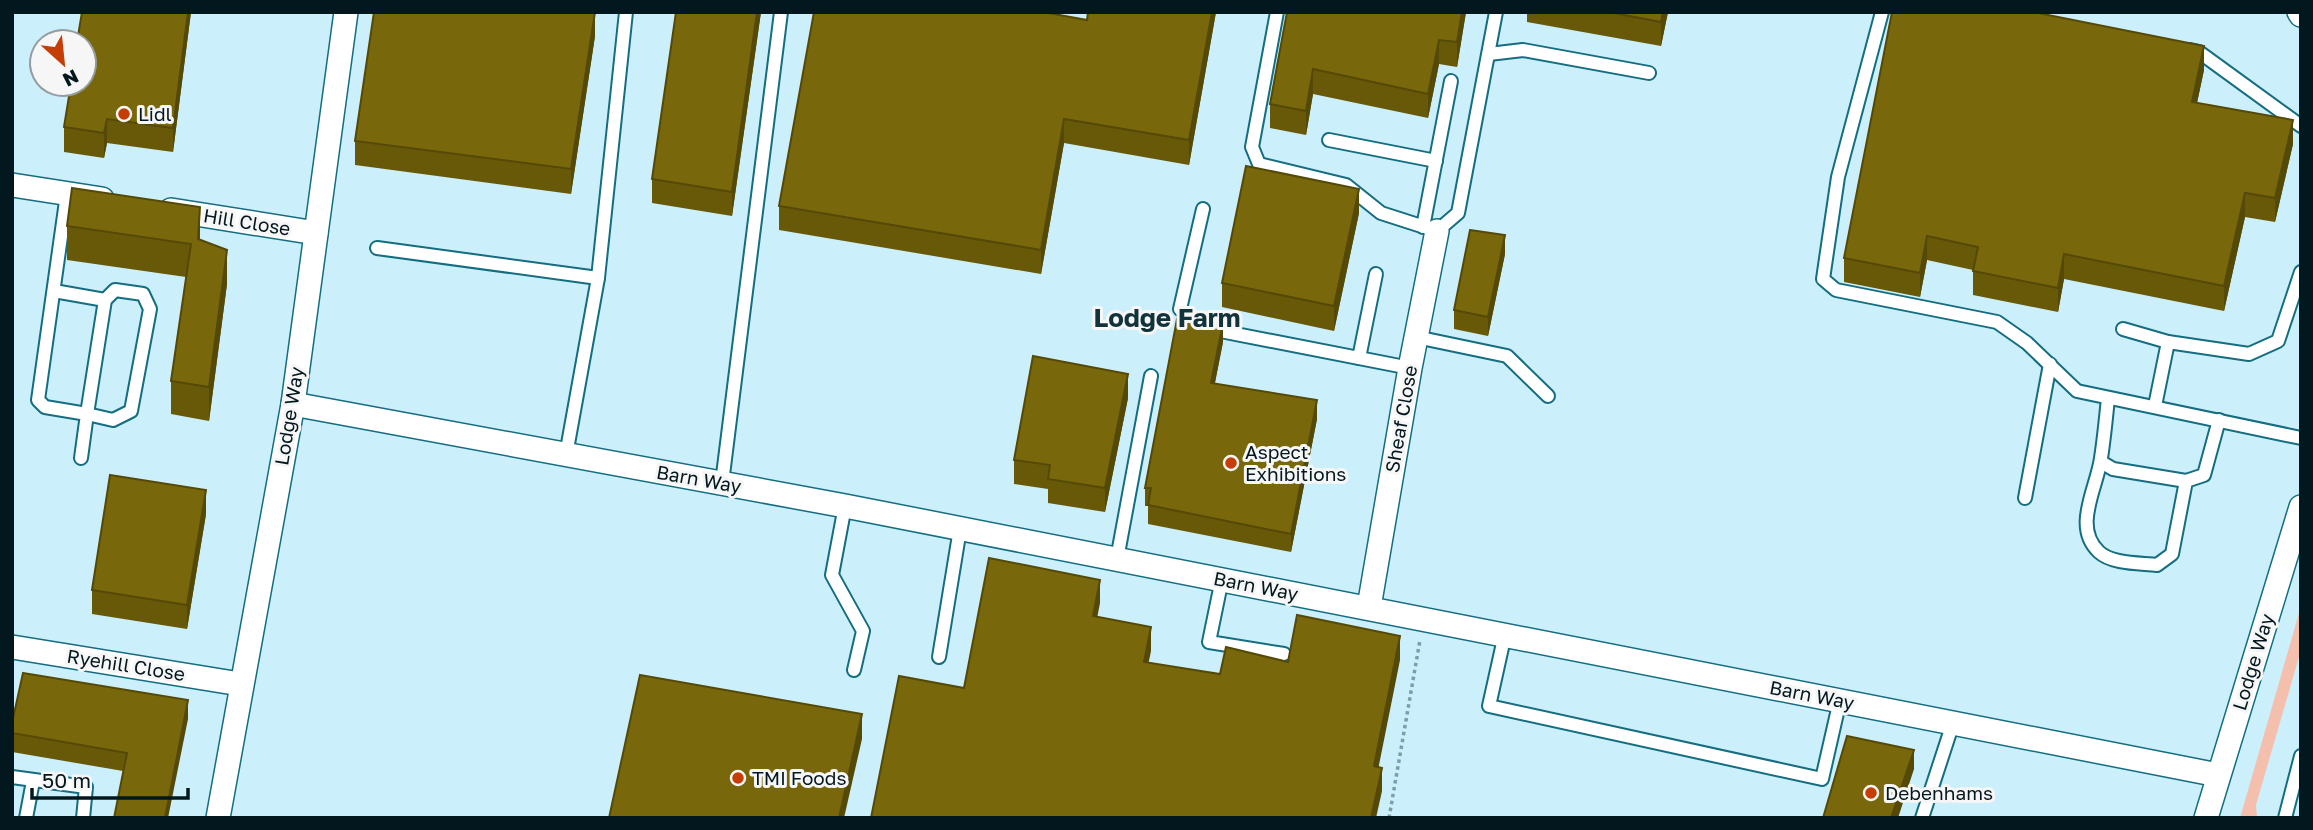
<svg xmlns="http://www.w3.org/2000/svg" width="2313" height="830" font-family="'Golos Text',sans-serif">
  <style>
    .green { fill: #f5bfae }
    .lines { fill: none; stroke-linecap: round; stroke-linejoin: round }
    .lane-casing { stroke: #156d80; stroke-width: 16 }
    .street-casing { stroke: #156d80; stroke-width: 26 }
    .path { stroke: #7e9da6; stroke-width: 3.5; stroke-dasharray: 3.5 3.5; stroke-linecap: butt }
    .lane { stroke: #fff; stroke-width: 12 }
    .street { stroke: #fff; stroke-width: 23 }
    .wall { fill: #685909 }
    .shaded-wall { fill: #554908 }
    .building { fill: #79680b; stroke: #554908; stroke-width: 2 }
    .poi-dot { fill: #c53e08; stroke: #f6f6f6; stroke-width: 2.5 }
    .labels { text-anchor: middle; stroke-width: 6; stroke-linejoin: round; paint-order: stroke }
    .poi-label { font-size: 19px; fill: #03181e; stroke: #f6f6f6; text-anchor: start }
    .street-label { font-size: 19px; fill: #03181e; stroke: #f6f6f6 }
    .district-label { font-size: 26px; font-weight: bold; fill: #12333c; stroke: #f6f6f6 }
  </style>
  <rect width="100%" height="100%" fill="#cbf0fb"/>
  <path class="green" d="M2301,606V650L2256,805L2257,818H2240Z"/>
  <g class="lines">
    <g class="lane-casing">
      <g id="lane">
        <path d="M1277,12L1252,147L1259,164L1346,185L1381,213L1437,231L1458,213L1496,12"/>
        <path d="M1882,12L1838,177L1823,279L1836,290L1997,322L2027,343L2077,391L2301,438"/>
        <path d="M2190,50L2199,52L2301,126"/>
        <path d="M1489,54L1523,50L1649,73"/>
        <path d="M1329,140L1436,161"/>
        <path d="M67,194L38,400L45,407L87,414L105,300L115,290L143,294L150,309L131,411L113,420L87,414L81,458"/>
        <path d="M1203,209L1180,309L1200,327L1410,368"/>
        <path d="M1423,227L1451,81"/>
        <path d="M377,248L598,278"/>
        <path d="M54,291L105,300"/>
        <path d="M2123,329L2168,342"/>
        <path d="M1416,337L1507,356L1548,396"/>
        <path d="M1359,358L1376,274"/>
        <path d="M2108,398C2106,418 2104,439 2101,458C2097,488 2072,527 2099,552C2112,564 2139,563 2157,565L2172,554L2186,481L2204,475L2219,420"/>
        <path d="M2155,406L2168,342L2249,354L2278,341L2301,272"/>
        <path d="M566,455L598,278L626,12"/>
        <path d="M2101,462L2113,469L2186,481"/>
        <path d="M722,483L781,12"/>
        <path d="M2025,498L2050,364"/>
        <path d="M845,506L832,575L863,631L854,670"/>
        <path d="M1117,559L1151,376"/>
        <path d="M1222,579L1209,642L1284,654"/>
        <path d="M1505,634L1489,706L1822,779L1840,700"/>
        <path d="M939,657L960,529"/>
        <path d="M12,777L86,787L83,818"/>
        <path d="M26,818L33,781"/>
        <path d="M1922,818L1953,723"/>
        <path d="M2285,818L2301,756"/>
      </g>
    </g>
    <g class="street-casing">
      <g id="street">
        <path d="M2299,12L2301,15"/>
        <path d="M12,185L102,199"/>
        <path d="M171,210L316,233"/>
        <path d="M293,404L845,506L2218,775"/>
        <path d="M1369,607L1410,368L1437,231"/>
        <path d="M12,647L240,684"/>
        <path d="M218,818L293,404L346,12"/>
        <path d="M2206,818L2301,507"/>
      </g>
    </g>
    <path class="path" d="M1389,818L1420,640"/>
    <use href="#lane" class="lane"/>
    <use href="#street" class="street"/>
  </g>
  <g class="wall">
    <path d="M191,12L173,152L107,143L104,158L64,152V127Z"/>
    <path d="M761,12L732,216L652,203V179Z"/>
    <path d="M1216,12L1189,165L1064,143L1041,274L779,230V206L1087,20Z"/>
    <path d="M1287,12H1466L1457,67L1439,64L1428,118L1313,94L1306,135L1270,128V104Z"/>
    <path d="M1527,12H1668L1661,46L1527,22Z"/>
    <path d="M595,36L571,194L355,165V141Z"/>
    <path d="M2204,70L2197,103L2293,144L2275,222L2245,217L2224,311L2064,279L2058,312L1973,295V270L1927,260L1920,297L1844,282V258Z"/>
    <path d="M1359,213L1334,331L1222,307V283Z"/>
    <path d="M67,226L200,240L227,284L209,421L171,414V381L186,277L67,260Z"/>
    <path d="M1505,254L1488,336L1454,329V310Z"/>
    <path d="M1223,342L1215,383L1317,419L1291,552L1148,524V506H1145V488Z"/>
    <path d="M1128,398L1105,512L1048,503V489L1014,484V460Z"/>
    <path d="M206,514L187,629L92,614V590Z"/>
    <path d="M188,719L123,771L12,752V723Z"/>
  </g>
  <g class="shaded-wall">
    <path d="M188,12H191L173,152V128Z"/>
    <path d="M595,12V36L571,194V169Z"/>
    <path d="M757,12H761L732,216V192Z"/>
    <path d="M1212,12H1216L1189,165V140Z"/>
    <path d="M1462,12H1466L1457,67V42Z"/>
    <path d="M1663,12H1668L1661,46V22Z"/>
    <path d="M1439,40V64L1428,118V94Z"/>
    <path d="M2204,46V70L2192,126V102Z"/>
    <path d="M1313,69V94L1306,135V111Z"/>
    <path d="M107,119V143L104,158V133Z"/>
    <path d="M1064,119V143L1041,274V250Z"/>
    <path d="M2293,120V144L2275,222V198Z"/>
    <path d="M1359,189V213L1334,331V306Z"/>
    <path d="M2245,193V217L2224,311V286Z"/>
    <path d="M200,207V241L198,239Z"/>
    <path d="M1505,235V254L1488,336V317Z"/>
    <path d="M1927,236V260L1920,297V273Z"/>
    <path d="M227,250V284L209,421V387Z"/>
    <path d="M2064,254V279L2058,312V288Z"/>
    <path d="M1223,323V342L1211,402V383Z"/>
    <path d="M1128,374V398L1105,512V488Z"/>
    <path d="M1317,400V419L1291,552V534Z"/>
    <path d="M206,490V514L187,629V605Z"/>
    <path d="M1100,580V603L1093,639V616Z"/>
    <path d="M1151,627V651L1144,685V662Z"/>
    <path d="M1400,636V660L1374,790V766Z"/>
    <path d="M188,700V719L168,818H165Z"/>
    <path d="M862,714V739L844,818H839Z"/>
    <path d="M1914,750V769L1898,818H1891Z"/>
    <path d="M1382,768V791L1376,818H1371Z"/>
  </g>
  <g class="building">
    <path d="M82,12H188L173,128L107,119L104,133L64,127L71,84H84V42H77Z"/>
    <path d="M374,12H595L571,169L355,141Z"/>
    <path d="M676,12H757L732,192L652,179Z"/>
    <path d="M814,12H1043L1087,20L1088,12H1212L1189,140L1064,119L1041,250L779,206Z"/>
    <path d="M1287,12H1462L1457,42L1439,40L1428,94L1313,69L1306,111L1270,104Z"/>
    <path d="M1608,12H1663L1661,22Z"/>
    <path d="M1892,12H2033L2204,46L2192,102L2293,120L2275,198L2245,193L2224,286L2064,254L2058,288L1973,271L1978,247L1927,236L1920,273L1844,258Z"/>
    <path d="M1246,166L1359,189L1334,306L1222,283Z"/>
    <path d="M72,188L200,207L198,239L227,250L209,387L171,381L191,244L67,226Z"/>
    <path d="M1470,230L1505,235L1488,317L1454,310Z"/>
    <path d="M1177,319L1223,323L1211,383L1317,400L1291,534L1148,505L1151,488H1145Z"/>
    <path d="M1033,356L1128,374L1105,488L1048,479L1050,465L1014,460Z"/>
    <path d="M110,475L206,490L187,605L92,590Z"/>
    <path d="M989,558L1100,580L1093,616L1151,627L1144,662L1220,674L1226,647L1288,662L1297,615L1400,636L1374,766L1382,768L1371,818H871L899,676L964,688Z"/>
    <path d="M23,673L188,700L165,818H114L127,753L12,733V723Z"/>
    <path d="M640,675L862,714L839,818H609Z"/>
    <path d="M1847,736L1914,750L1891,818H1823Z"/>
  </g>
  <g class="poi-dot">
    <circle cx="124" cy="114" r="7"/>
    <circle cx="1231" cy="463" r="7"/>
    <circle cx="738" cy="778" r="7"/>
    <circle cx="1871" cy="793" r="7"/>
  </g>
  <g class="labels">
    <g class="poi-label">
      <text x="138" y="121">Lidl</text>
      <text x="1245" y="459">Aspect<tspan x="1245" dy="22">Exhibitions</tspan></text>
      <text x="752" y="785">TMI Foods</text>
      <text x="1885" y="800">Debenhams</text>
    </g>
    <g class="street-label">
      <text transform="translate(247 222) rotate(9)" y="7">Hill Close</text>
      <text transform="translate(289 416) rotate(-81)" y="7">Lodge Way</text>
      <text transform="translate(1401 419) rotate(-80)" y="7">Sheaf Close</text>
      <text transform="translate(699 479) rotate(10)" y="7">Barn Way</text>
      <text transform="translate(1256 586) rotate(11)" y="7">Barn Way</text>
      <text transform="translate(2253 662) rotate(-73)" y="7">Lodge Way</text>
      <text transform="translate(126 665) rotate(9)" y="7">Ryehill Close</text>
      <text transform="translate(1812 695) rotate(11)" y="7">Barn Way</text>
    </g>
    <g class="district-label">
      <text x="1167" y="327">Lodge Farm</text>
    </g>
  </g>
  <rect width="2313" height="830" fill="none" stroke="#03181e" stroke-width="28"/>
  <g transform="translate(63 63) rotate(153)"><circle r="33" fill="#f6f6f6" stroke="#959da0" stroke-width="2"/>
  <path d="M0-5L12 26L0 18L-12 26Z" fill="#c53e08"/>
  <text y="-10" font-size="19" font-weight="bold" text-anchor="middle" fill="#03181e">N</text>
  </g>
  <path d="M32 788v10h156v-10" fill="none" stroke="#03181e" stroke-width="3.5"/>
  <text x="42" y="788" font-size="21" fill="#03181e" stroke="#f6f6f6" stroke-width="5" paint-order="stroke">50 m</text>
</svg>
